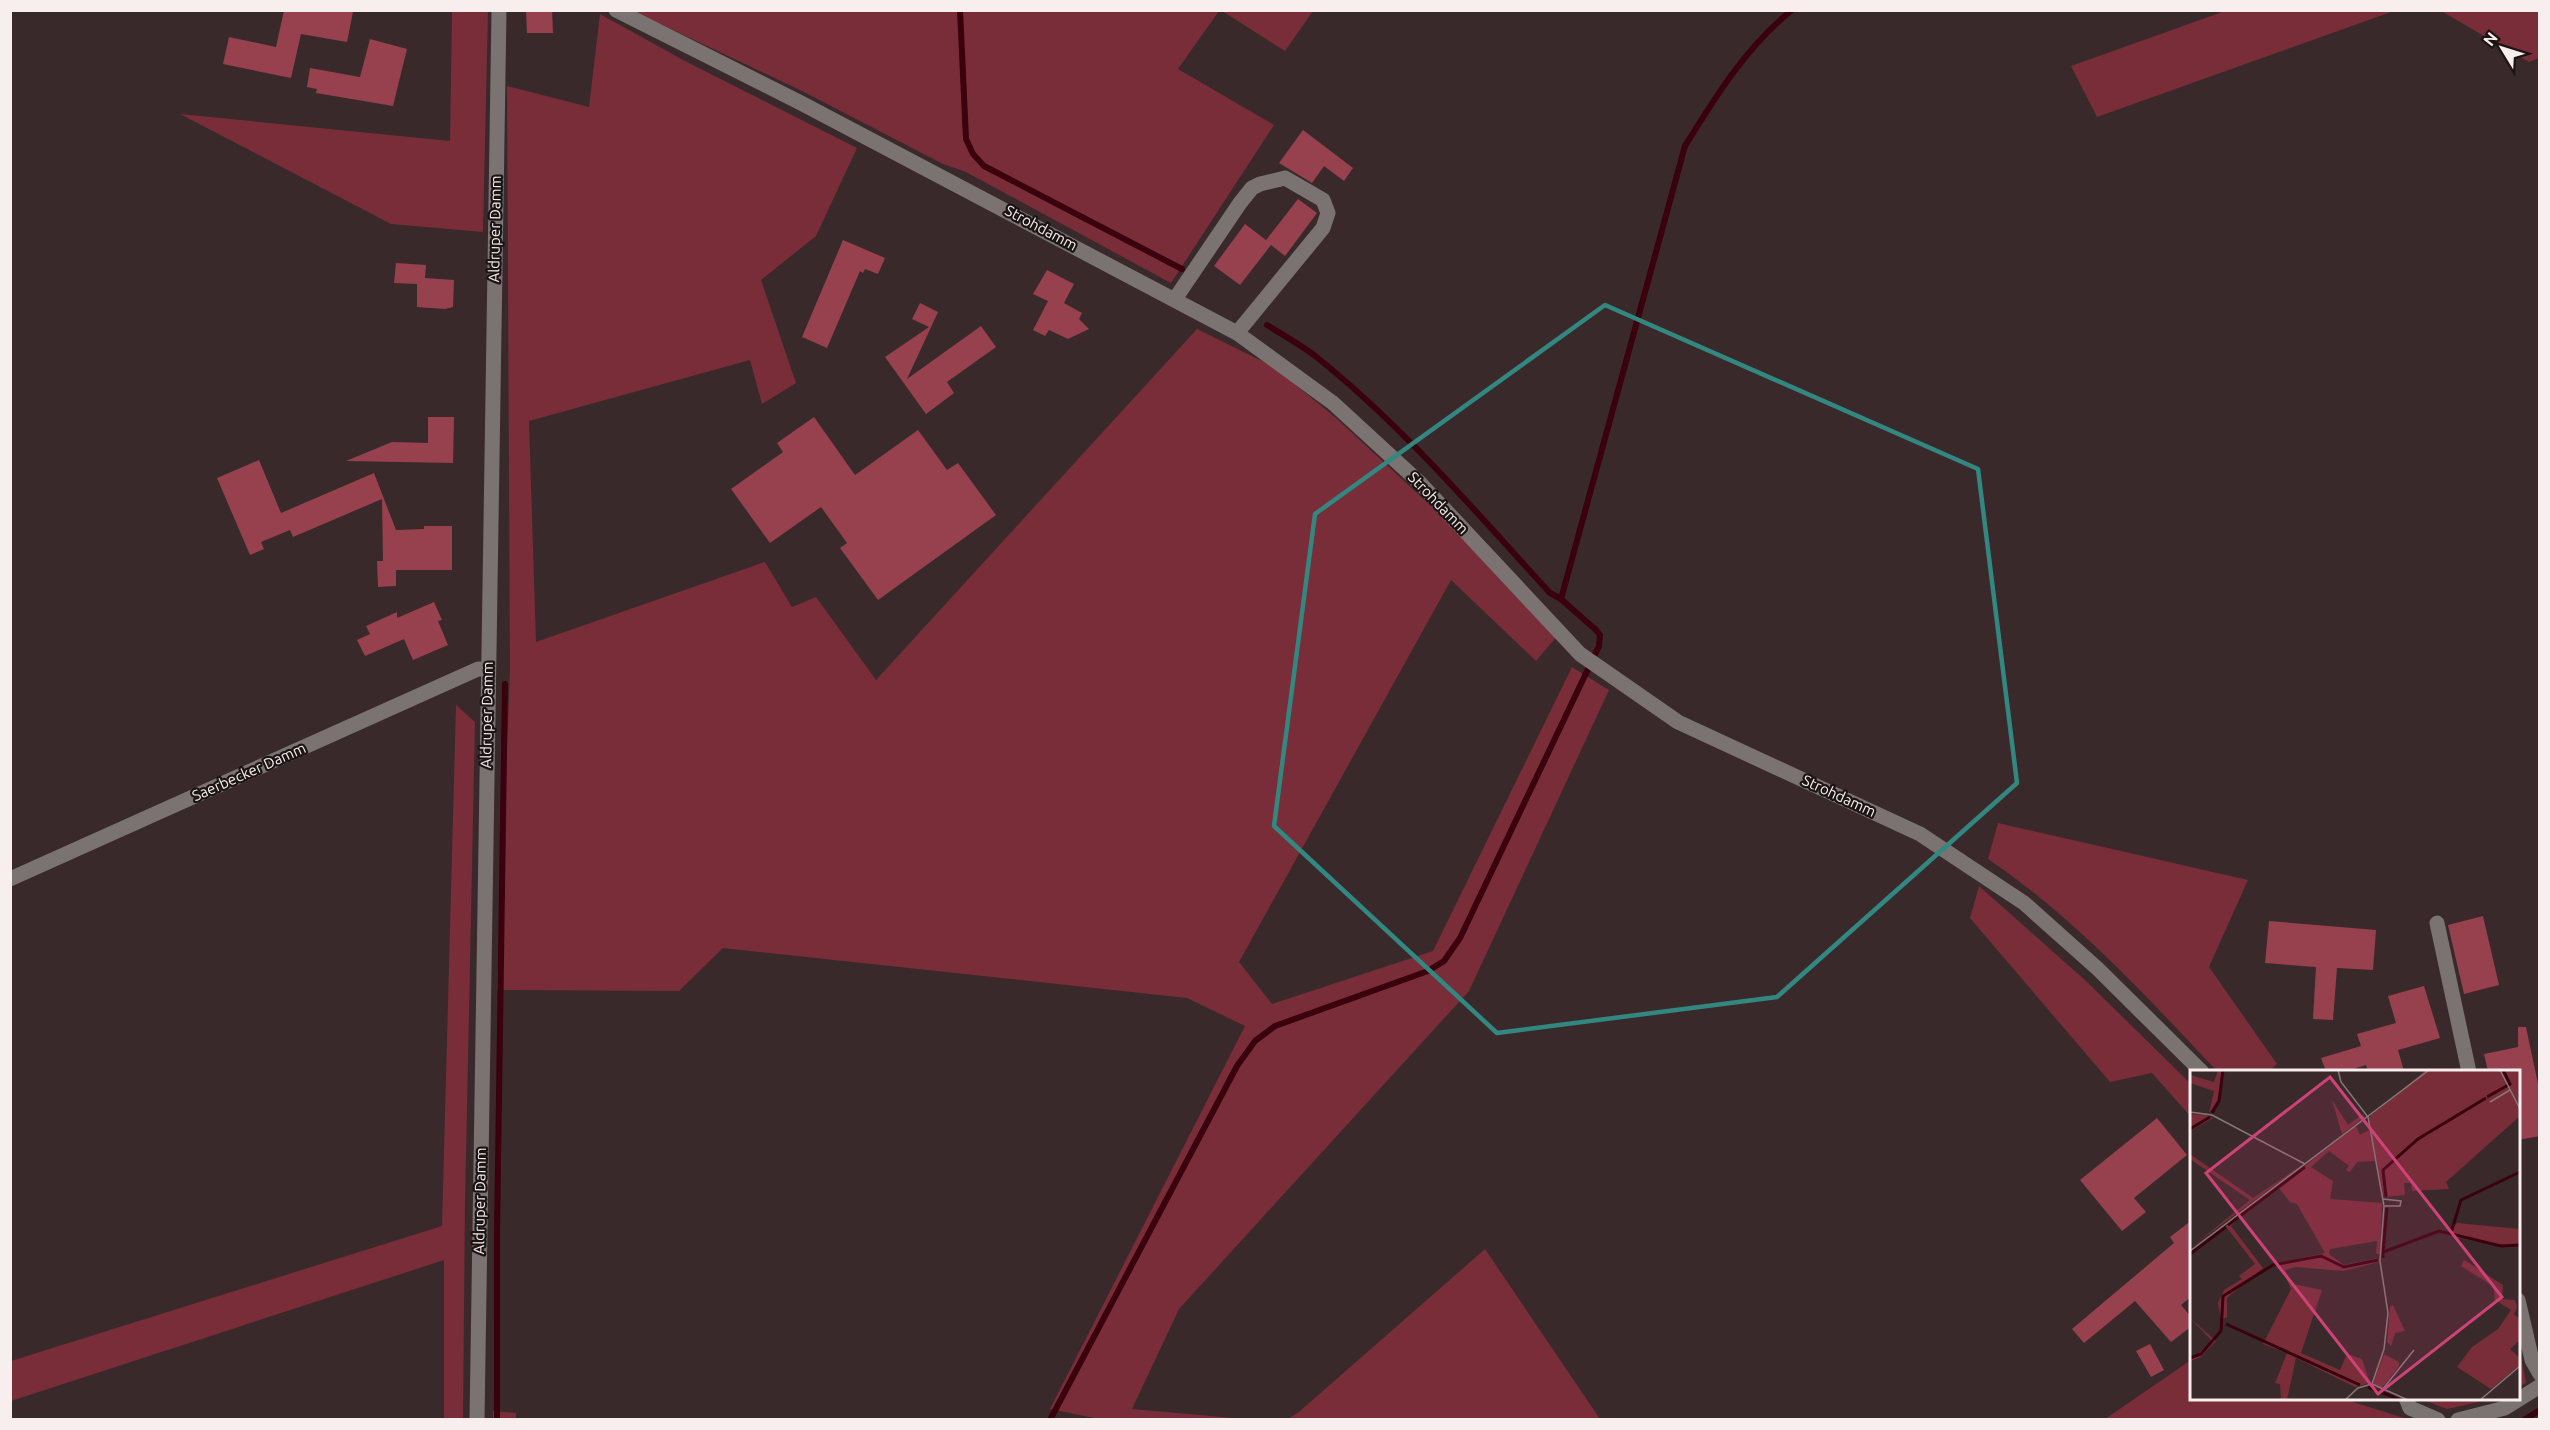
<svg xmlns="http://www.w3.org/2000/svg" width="2550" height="1430" font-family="Ubuntu,sans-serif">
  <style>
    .green { fill: #782d39 }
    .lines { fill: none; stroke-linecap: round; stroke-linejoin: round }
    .stream { stroke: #3a000d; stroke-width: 6 }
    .building { fill: #97404e }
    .minor { stroke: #7b7272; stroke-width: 15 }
    .marked { fill: none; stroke: #328881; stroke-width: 4.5; stroke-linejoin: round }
    .labels { text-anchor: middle; stroke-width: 4.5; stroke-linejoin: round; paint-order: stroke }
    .street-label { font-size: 15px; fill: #f9eeee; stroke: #1b1414 }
    .inset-river { fill: none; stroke: #3a000d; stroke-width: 3 }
    .inset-road { fill: none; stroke: #867878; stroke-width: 1.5 }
    .view { fill: #cd4378; fill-opacity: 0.15; stroke: #cd4378; stroke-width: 3 }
    .inset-edge { fill: none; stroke: #f9eeee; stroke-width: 3 }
  </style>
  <rect width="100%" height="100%" fill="#39292a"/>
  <g class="green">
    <path d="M452,11H488L483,232L391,224L180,114L450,141Z"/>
    <path d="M633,11H1219L1178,69L1274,125L1171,283L966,172L943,164L804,92Z"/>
    <path d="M1222,11H1313L1285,51Z"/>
    <path d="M2225,11V10L2394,11L2097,117L2071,66Z"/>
    <path d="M2441,11H2539V58L2529,62Z"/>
    <path d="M600,14L685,61L857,148L816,236L761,280L796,383L762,404L750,360L529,421L536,642L765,562L792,607L816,597L876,680L1197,329L1274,367L1336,418L1430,505L1558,635L1536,661L1451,580L1239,962L1272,1004L1433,951L1572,667L1609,690L1469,991L1179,1309L1132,1409L1245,1419H1099L1050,1409L1245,1026L1187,998L723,948L679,991L497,990L510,671L507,86L589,107Z"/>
    <path d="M456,705L475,722L465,1205L463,1419H444V1260L11,1401V1361L442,1226Z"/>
    <path d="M1998,823L2248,880L2209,967L2277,1064L2269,1071H2217C2145,995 2075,918 1988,859Z"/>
    <path d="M1979,886L2086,981L2191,1084V1117L2152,1073L2110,1082L1970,918Z"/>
    <path d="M1485,1249L1600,1419H1288L1300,1411Z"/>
    <path d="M2518,1340L2526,1383L2519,1387H2518Z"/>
    <path d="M2191,1360L2192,1398L2344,1399L2407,1419H2105Z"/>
    <path d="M2421,1399H2492L2447,1409Z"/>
    <path d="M493,1411L516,1413V1419H493Z"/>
  </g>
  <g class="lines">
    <g class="stream">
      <path d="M960,10L966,139L973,154L984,166L1182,269"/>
      <path d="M1267,325C1283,335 1299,344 1314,355C1401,424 1475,511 1550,593L1561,599"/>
      <path d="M497,1420V1233L505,684"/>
      <path d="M1050,1420L1237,1066L1255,1041L1275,1026L1428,971L1444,961L1460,938L1599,646L1600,635L1596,630L1561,599L1685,146C1716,96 1746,47 1792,10"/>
      <path d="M2524,1420L2540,1410"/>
    </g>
  </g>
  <g class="building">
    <path d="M284,10L353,12L347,42L301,34L291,78L223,64L229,37L276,47Z"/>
    <path d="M526,10H552L553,33H527Z"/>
    <path d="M370,39L407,49L393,106L316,93L317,89L307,87L310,68L360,77Z"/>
    <path d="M1303,130L1353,168L1344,181L1324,166L1312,183L1279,163Z"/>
    <path d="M1298,199L1317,213L1285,256L1271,245L1240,285L1214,266L1245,224L1266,240Z"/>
    <path d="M843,240L885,258L878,274L865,269L863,273L860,271L827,348L802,337Z"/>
    <path d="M396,263L426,265L425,278L454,280L453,307L445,309L417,307V284L394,283Z"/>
    <path d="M1047,270L1074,284L1064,303L1082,313L1079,319L1089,329L1068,339L1049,330L1045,336L1033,330L1048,301L1033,294Z"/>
    <path d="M920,303L938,312L907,379L981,326L996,347L947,382L954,393L926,414L885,357L929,327L912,319Z"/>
    <path d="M428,417H454L453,463L346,461L392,442L428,443Z"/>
    <path d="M814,417L855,475L918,430L947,470L958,463L996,515L878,600L840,548L847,543L821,507L770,543L731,489L783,452L777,443Z"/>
    <path d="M259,460L281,513L374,473L396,530L424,529V526H452V570H396V586L378,587L377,561H383L382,499L293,537L290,530L261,542L264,549L250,555L217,478Z"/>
    <path d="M434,602L442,620L438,621L448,645L413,660L404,639L365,656L357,640L370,634L366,626L397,612V618Z"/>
    <path d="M2483,916L2499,985L2464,994L2448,925Z"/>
    <path d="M2269,921L2376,930L2373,970L2337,968L2333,1020L2313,1019L2316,967L2265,963Z"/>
    <path d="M2424,986L2440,1038L2398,1050L2404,1071H2368L2366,1065L2347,1071H2326L2321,1058L2361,1046L2357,1034L2396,1023L2388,996Z"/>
    <path d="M2518,1027H2526L2540,1093V1136L2518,1140V1071H2488L2484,1054L2518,1047Z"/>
    <path d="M2157,1118L2187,1155L2134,1198L2146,1212L2122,1231L2080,1180Z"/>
    <path d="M2192,1220V1296L2181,1305L2192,1318V1326L2171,1342L2135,1301L2084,1343L2072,1329L2174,1243L2170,1237Z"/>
    <path d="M2150,1344L2164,1370L2151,1377L2136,1351Z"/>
  </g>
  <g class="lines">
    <g class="minor">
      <path d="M616,10L801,103L1237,333L1333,403L1420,483L1580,654L1678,722L1920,834L2024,903L2098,969L2202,1072"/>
      <path d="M1175,299L1240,203L1252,188L1260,184L1285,178L1323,200L1328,213L1323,228L1237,333"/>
      <path d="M10,879L478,669H488"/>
      <path d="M2437,923L2469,1072"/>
      <path d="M2518,1300L2532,1360L2540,1374"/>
      <path d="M2406,1398L2410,1408L2438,1420"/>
      <path d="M477,1420L499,10"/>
      <path d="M2458,1420L2505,1408L2540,1386"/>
    </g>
  </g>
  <path class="marked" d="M1605,305L1978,469L2017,783L1777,997L1497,1033L1274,826L1315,514Z"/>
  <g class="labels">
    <g class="street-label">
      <text transform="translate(1041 228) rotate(28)" y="5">Strohdamm</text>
      <text transform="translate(495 229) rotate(-89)" y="5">Aldruper Damm</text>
      <text transform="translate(1438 503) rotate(46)" y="5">Strohdamm</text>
      <text transform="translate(487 715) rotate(-89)" y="5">Aldruper Damm</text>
      <text transform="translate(249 772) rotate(-24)" y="5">Saerbecker Damm</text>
      <text transform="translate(1839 796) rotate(25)" y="5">Strohdamm</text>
      <text transform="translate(480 1201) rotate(-89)" y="5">Aldruper Damm</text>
    </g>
  </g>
  <g transform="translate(2190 1070)">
    <rect width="330" height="330" fill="#39292a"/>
    <path d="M28,0H32L29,28L19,43L24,21L0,13V5L24,12ZM236,0H330V46L256,112L259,119L222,121L221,113H214L215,125L194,127L178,48ZM142,30L158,55L173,44L175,47L152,64ZM0,44L16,45L23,48L0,61ZM166,56L170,65L179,60L185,91L167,92L160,102L156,100L159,96L139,81L121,97L143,111L140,129L192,133L190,184H186L187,171L140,179L139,184L154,195L188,188L189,192L153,201L106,197L95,200L103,214L132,220L111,283L150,300L157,284L172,289L180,313L165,317L106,288L97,330H91L90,314L85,313L97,283L73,274L101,219L89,193L135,183L107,134L100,132L88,117ZM0,84L63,128L109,97L0,178L60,130L0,89ZM51,145L41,156L73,198L37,228V247L31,250L28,233L34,220L52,209L49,206L65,194L37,158L3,180ZM267,153L330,159V176L315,177L268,168L259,163ZM274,190L313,215L312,229L325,230L327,237L324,245L330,248V270L320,279L330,288V295L301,319L267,297L282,277L308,259L321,240L305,230L303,216L271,196ZM203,235L215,261L205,263L201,276L197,272L200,237ZM0,248L26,271L11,287L0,291L22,271ZM194,284L209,292V296L191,319L183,314Z" fill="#782d39"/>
    <path class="inset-river" d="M297,27L320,14L313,0M22,43L29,31L33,0M0,59L20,47M196,127L193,100L228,69L296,28M38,155L115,97M261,163L271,130L330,102M193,182L197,138M0,184L36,157M193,188V182L249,161L311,176L330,175M36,254L170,315M0,288L11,284L31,261L33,226L83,195L131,186L154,197L188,190M178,317L211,330"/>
    <path class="inset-road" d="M148,0L151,12L178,47L194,136L190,191L198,243L194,279L182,314L168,318L155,330M310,0L330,39M300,32L320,20M0,42L22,45L115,94M193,129L211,131L210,136H194M0,181L239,0M182,314L218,330M192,320L224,280M290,330L330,296"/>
    <path class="view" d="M140,7L312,227L188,324L16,103Z"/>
    <rect width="330" height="330" class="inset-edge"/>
  </g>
  <rect width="2550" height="1430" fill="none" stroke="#f9eeee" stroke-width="24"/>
  <g transform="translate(2502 48) rotate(308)" stroke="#1b1414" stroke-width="4.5" paint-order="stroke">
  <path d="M0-4.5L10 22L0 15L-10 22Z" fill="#f9eeee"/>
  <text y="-9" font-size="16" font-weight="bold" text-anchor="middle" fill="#f9eeee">N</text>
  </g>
</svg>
